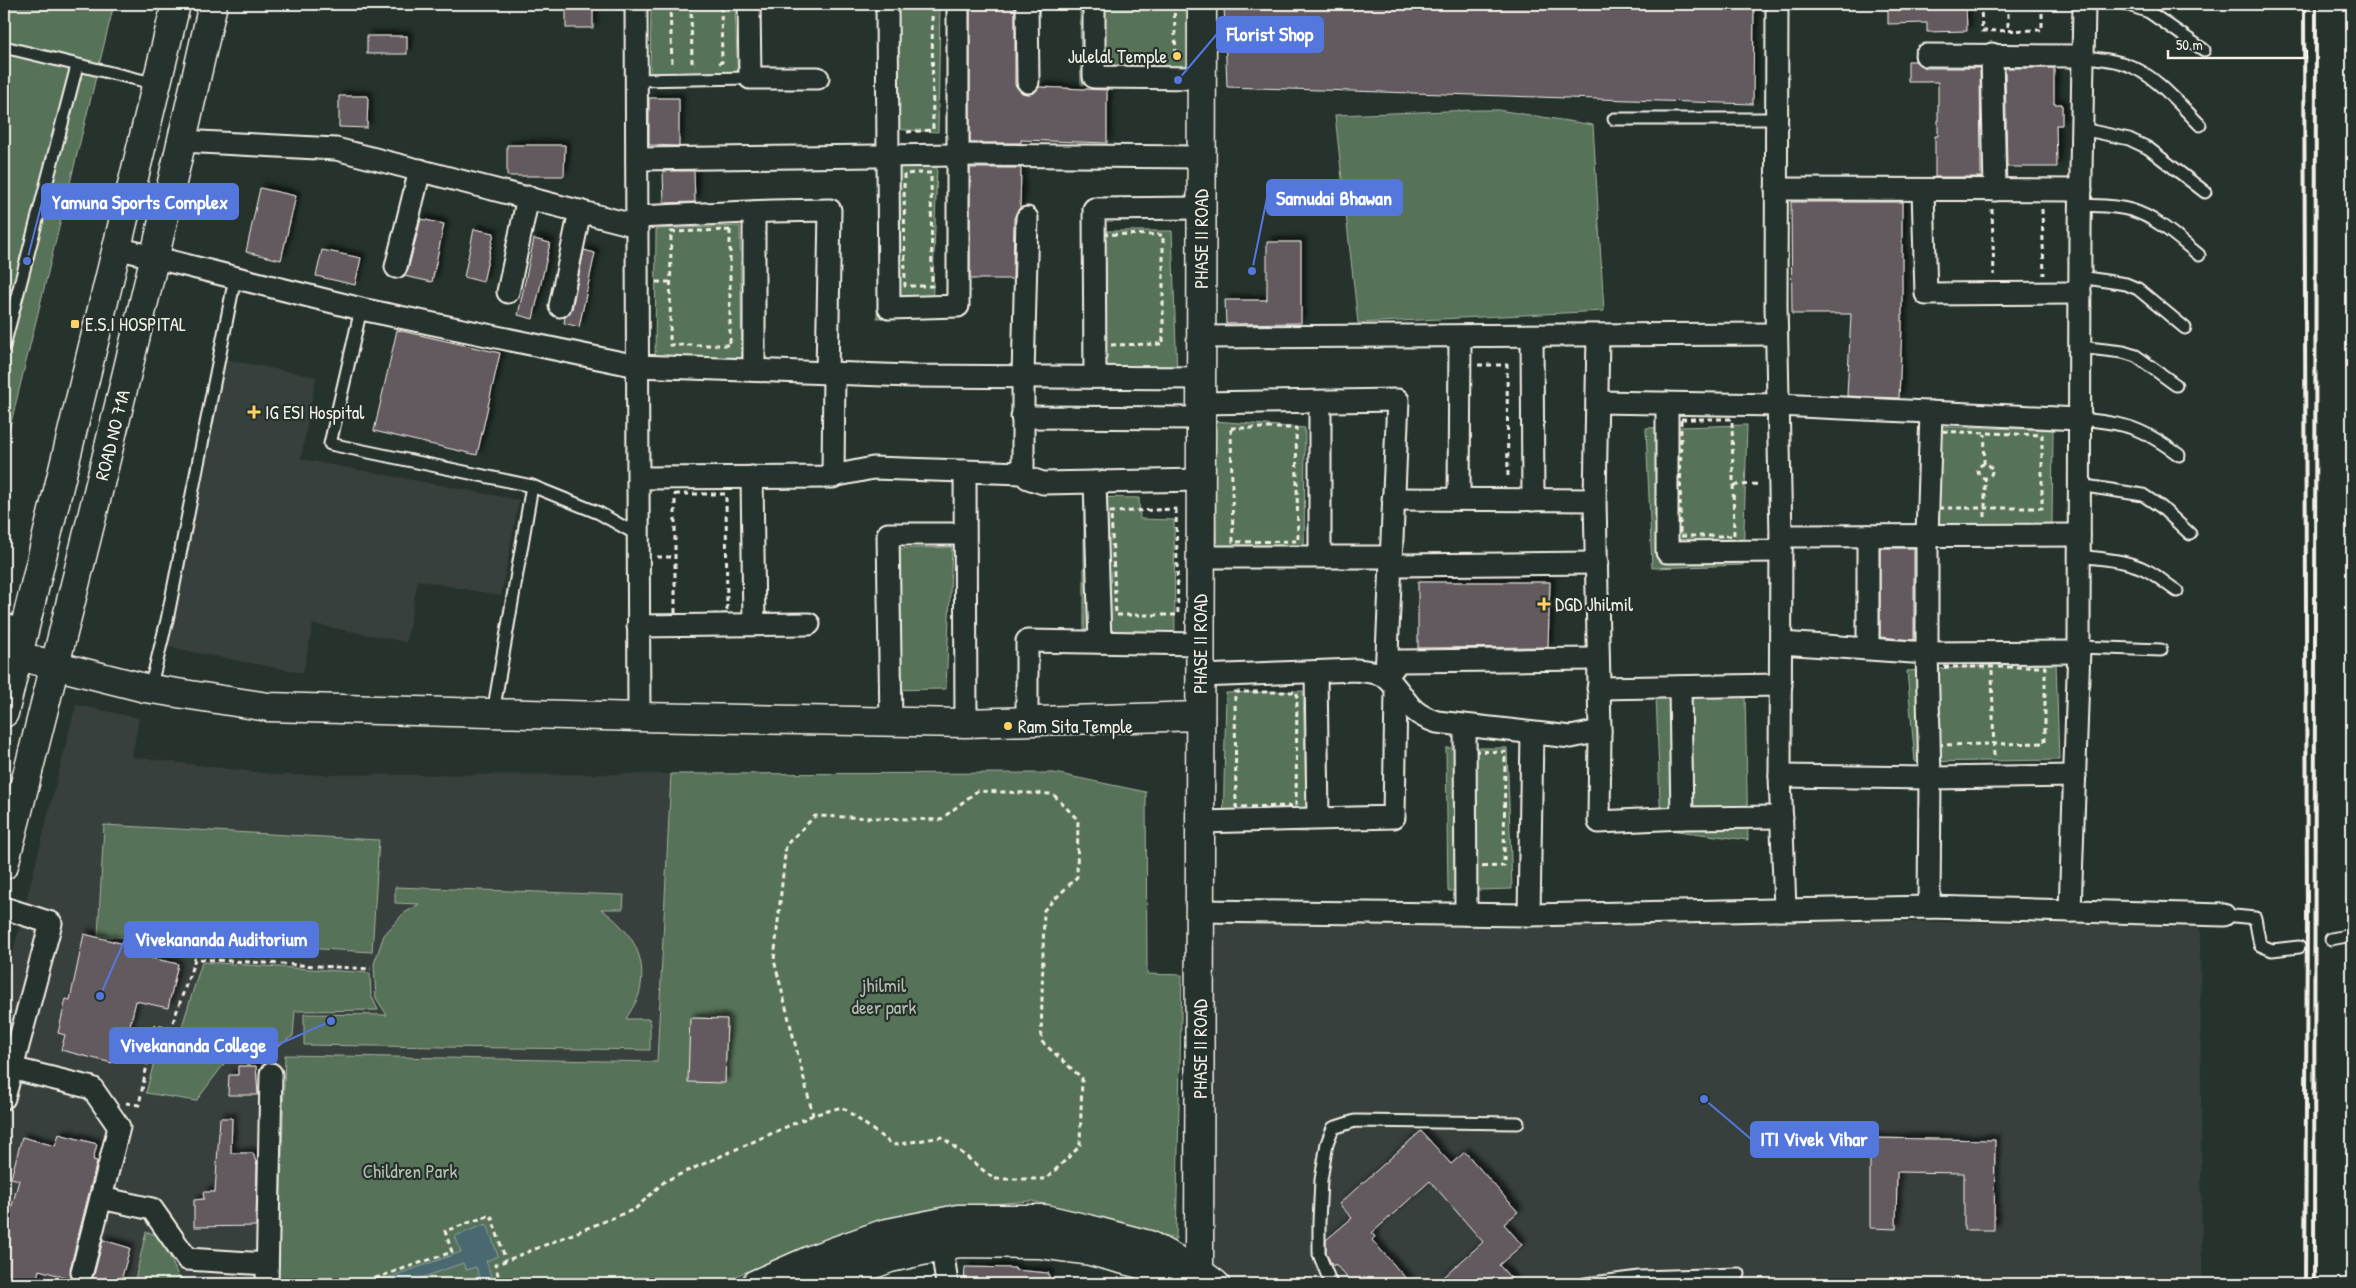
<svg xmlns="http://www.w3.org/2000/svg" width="2356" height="1288" font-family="'Patrick Hand',sans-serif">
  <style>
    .built { fill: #383f3d }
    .green { fill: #577259; stroke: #a6b2a0 }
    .water { fill: #496870; stroke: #8d9fa0 }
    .building { fill: #635a61; stroke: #f4f1e8; filter: url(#shadow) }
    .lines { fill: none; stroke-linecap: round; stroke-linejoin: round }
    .lane-casing { stroke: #f4f1e8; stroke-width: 15 }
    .street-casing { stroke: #f4f1e8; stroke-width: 25 }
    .secondary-casing { stroke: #f4f1e8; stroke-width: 31 }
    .path { stroke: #f4f1e8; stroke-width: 3; stroke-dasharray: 5 4; stroke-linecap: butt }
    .lane { stroke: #26332d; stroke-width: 11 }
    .street { stroke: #26332d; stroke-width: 21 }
    .secondary { stroke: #26332d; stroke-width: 28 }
    .rail { stroke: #f4f1e8; stroke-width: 4 }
    .poi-dot { fill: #ffd166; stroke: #26332d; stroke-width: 2 }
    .labels { text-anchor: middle; stroke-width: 4.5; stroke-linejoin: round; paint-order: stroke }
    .poi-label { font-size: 19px; fill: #f4f1e8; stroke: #26332d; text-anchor: start }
    .street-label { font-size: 19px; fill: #f4f1e8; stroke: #26332d }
    .park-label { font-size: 19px; fill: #b5beaf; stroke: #26332d }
    .leader { fill: none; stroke: #5377dc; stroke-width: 2 }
    .callout-dot { fill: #5377dc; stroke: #26332d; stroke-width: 2 }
    .callout { fill: #5377dc; stroke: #5377dc; stroke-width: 2 }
    .callout-label { font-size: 20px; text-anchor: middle; font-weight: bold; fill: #fff }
  </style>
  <defs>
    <filter id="shadow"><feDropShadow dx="4.5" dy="-4.5" stdDeviation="2.5" flood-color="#0009"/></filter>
  </defs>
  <rect width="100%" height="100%" fill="#26332d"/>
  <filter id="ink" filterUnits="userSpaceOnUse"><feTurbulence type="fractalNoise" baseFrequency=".02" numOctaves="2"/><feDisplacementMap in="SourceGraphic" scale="10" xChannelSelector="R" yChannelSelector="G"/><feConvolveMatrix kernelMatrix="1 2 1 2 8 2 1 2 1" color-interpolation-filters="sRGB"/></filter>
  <g filter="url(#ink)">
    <g class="built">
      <path d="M223,359L316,377L301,459L519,500L501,596L418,580L406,642L313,624L303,673L167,647Z"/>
      <path d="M76,705L139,718L132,757L279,775L671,774L657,1062L285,1055L278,1284H4V988Z"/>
      <path d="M1216,914L2200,925L2202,1284H1216L1199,1272Z"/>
    </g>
    <g class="green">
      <path d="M4,4H114L4,451Z"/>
      <path d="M651,4H735L738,84L650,83Z"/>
      <path d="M877,4H940L938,132L878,128Z"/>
      <path d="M1080,4H1186L1188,89L1081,85Z"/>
      <path d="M1476,110H1498L1593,125L1604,311L1358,323L1335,115Z"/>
      <path d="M883,162L937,166L932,316L877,318Z"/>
      <path d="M740,226L742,371L655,370L656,229Z"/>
      <path d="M1085,231H1172L1177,375L1088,371Z"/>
      <path d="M1214,421L1305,428L1304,566L1217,563Z"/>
      <path d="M1747,425L1743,565L1652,568L1646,428Z"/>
      <path d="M1920,426L2053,430L2052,525L1917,523Z"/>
      <path d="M1084,497L1139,498L1140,519L1174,520L1175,640L1084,639Z"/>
      <path d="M952,547L946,689L883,690L878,549Z"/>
      <path d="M2056,661L2059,760L1915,762L1907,671Z"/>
      <path d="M1303,691L1307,832L1223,830L1226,693Z"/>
      <path d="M1745,692L1748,840L1661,829L1656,694Z"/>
      <path d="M1446,748H1507L1512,889L1448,891Z"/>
      <path d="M1054,773L1146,792L1147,974L1182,975L1176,1239L1032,1201L964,1206L832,1236L717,1284H278L285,1055L657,1062L671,774Z"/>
      <path d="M104,825L379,840L372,952L98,936Z"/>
      <path d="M395,887L624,895L623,909H601C629,929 648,954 640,991C638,1000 631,1010 626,1019H650V1050L304,1045V1014L387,1015L376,998L374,964L384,935L403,914L419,904L395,903Z"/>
      <path d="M202,962L370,973L371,995L378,1010L295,1011L293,1036L264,1055L230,1056L196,1101L146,1093L161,1035L179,1036Z"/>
      <path d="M146,1232L161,1236L179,1278L216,1284H134Z"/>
    </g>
    <path class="water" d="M487,1224L498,1256L486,1261L494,1284H482L476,1267L466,1270L463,1263L404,1284H371L461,1252L455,1236Z"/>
    <g class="building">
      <path d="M970,4H1015V85L1022,93L1028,94L1034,93L1039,87L1107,90V143L1021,140V143H970Z"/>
      <path d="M1224,4H1754L1753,104L1227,87Z"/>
      <path d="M1888,4H1966L1967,31L1927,32V23L1888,24Z"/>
      <rect x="566" y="6" width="27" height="22"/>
      <rect x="367" y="36" width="40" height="18"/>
      <path d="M1908,61H1915L1926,68H1980L1981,177H1935V136H1938V82H1908Z"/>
      <path d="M2005,68H2054V104H2062V125H2056L2057,167H2007Z"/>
      <path d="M339,96H368L367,128L339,127Z"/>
      <path d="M649,98H679V146L649,145Z"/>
      <path d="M507,145H565L564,176H507Z"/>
      <path d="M970,168H1021L1020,207L1014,218L1013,279H970Z"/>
      <path d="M663,171H694L695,202L664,203Z"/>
      <path d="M260,188L296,196L281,260L246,252Z"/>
      <path d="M1791,202H1902V327L1899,398L1847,396L1851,314H1792Z"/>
      <path d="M421,219L444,224L432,282L404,276L408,270Z"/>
      <path d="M474,229L494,233L483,282L464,277Z"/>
      <path d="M534,239L550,243L533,319L518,315Z"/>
      <path d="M1267,242H1301V323L1226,324L1225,300H1267Z"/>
      <path d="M322,250L361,258L355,285L316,276Z"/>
      <path d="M584,250L595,253L579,327L564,323L565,317L572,309Z"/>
      <path d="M397,330L500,353L477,455L374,431Z"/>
      <path d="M1880,548H1914V640L1880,637Z"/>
      <path d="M1418,582H1550L1548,647L1418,648Z"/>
      <path d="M84,934L152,951L151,958L178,964L168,1008L136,1001L123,1053L115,1050L112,1063L61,1050L65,1035L58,1033L66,999L70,1000Z"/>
      <path d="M690,1018L727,1019L725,1083L688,1082Z"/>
      <path d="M238,1066H256L258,1095H228L229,1075H238Z"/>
      <path d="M220,1118H232L231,1153H253L257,1165L256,1226L194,1227V1200L204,1199L203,1192H215Z"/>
      <path d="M1421,1131L1451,1164L1465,1152L1518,1212L1504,1224L1522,1245L1499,1265L1516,1284H1436L1483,1242L1430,1181L1372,1233L1375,1237L1372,1240L1411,1284H1353L1335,1264L1333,1266L1331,1263L1326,1253V1240L1352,1218L1339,1204Z"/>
      <path d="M59,1134L97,1144L93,1160L97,1161L70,1269L72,1279L39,1270L36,1284H4V1236L19,1180L11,1178L22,1137L55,1146Z"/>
      <path d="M1870,1138L1995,1140L1994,1230H1964V1173L1897,1172L1896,1229L1870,1228Z"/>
      <path d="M103,1240L130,1248L120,1284L87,1283L94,1275Z"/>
      <path d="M965,1267L1015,1268V1270L1049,1273V1284H964Z"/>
    </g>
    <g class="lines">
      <g class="lane-casing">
        <g id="lane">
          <path d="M2126,4L2149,12L2204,50"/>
          <path d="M4,47L157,84"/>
          <path d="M2083,56C2096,59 2112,59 2125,64C2155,74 2178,103 2200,125"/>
          <path d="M636,80L750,78"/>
          <path d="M1614,119H1777"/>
          <path d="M2082,129L2129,139L2148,148L2205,192"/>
          <path d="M2080,205C2097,206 2114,205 2131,210C2156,217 2179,239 2199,255"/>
          <path d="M2080,277L2126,284L2138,289L2185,328"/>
          <path d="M361,309L330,444L532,486L599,513L636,534"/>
          <path d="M4,346L77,66"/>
          <path d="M2079,347L2123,352L2136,356L2176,385"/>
          <path d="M2079,419C2125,423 2141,427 2179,455"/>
          <path d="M2079,485L2143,495L2161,507L2190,534"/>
          <path d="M2079,556C2102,559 2128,560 2148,571C2158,576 2167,585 2177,591"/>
          <path d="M4,620L25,625"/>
          <path d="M2079,647L2161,650"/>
          <path d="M150,689L167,620L235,278"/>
          <path d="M493,713L532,486"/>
          <path d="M2224,915L2255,918L2260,945L2272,950L2299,947"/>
          <path d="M2331,939L2352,935"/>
          <path d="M1331,1284L1319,1254V1222L1321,1180L1327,1143L1333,1128L1355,1121L1518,1123"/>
          <path d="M1585,1284L1639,1277L1739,1274"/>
        </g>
      </g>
      <g class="street-casing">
        <g id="street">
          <path d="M636,4L639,717"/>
          <path d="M749,4L750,78H818"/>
          <path d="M887,4L889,308L958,306V4"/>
          <path d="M1027,4L1028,82"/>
          <path d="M1094,4V77L1202,78"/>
          <path d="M1777,4L1776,305L1781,536L1780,776L1785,909"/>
          <path d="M1992,54L1995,190"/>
          <path d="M1926,55L2083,56"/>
          <path d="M182,141L336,149L637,226"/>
          <path d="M637,159L957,155L1201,157"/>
          <path d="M1776,189L2081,190"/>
          <path d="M1923,190L1926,294L2080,293"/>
          <path d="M637,217L772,211L830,210L827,373"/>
          <path d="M1027,218L1023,376V473L1028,478L1043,483L1201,480"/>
          <path d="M117,248L361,309L637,366L910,376L1201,378"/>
          <path d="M396,267L420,170"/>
          <path d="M508,292L528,197"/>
          <path d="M560,306L580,211"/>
          <path d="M1532,336L1533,500"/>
          <path d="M1598,336L1595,500L1600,731L1599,822L1682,818L1782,817"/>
          <path d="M1201,337L1776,334"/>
          <path d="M754,370V212"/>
          <path d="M1095,377L1094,209L1201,208"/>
          <path d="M1320,402V556"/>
          <path d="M1597,402L1778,405L2079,419"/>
          <path d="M1201,403L1398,400L1386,677"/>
          <path d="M1667,403V552L1781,551"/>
          <path d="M1022,417L1201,418"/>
          <path d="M965,471L966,723"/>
          <path d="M833,476L873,468L1023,473"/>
          <path d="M752,477L754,624"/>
          <path d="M639,478L833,477L834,373"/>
          <path d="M1095,482L1100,642"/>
          <path d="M1393,499L1595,500"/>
          <path d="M1459,499L1460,336"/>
          <path d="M1781,536L2079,535"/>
          <path d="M1201,557H1390"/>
          <path d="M1390,557L1394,565L1597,563"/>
          <path d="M638,626L809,624"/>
          <path d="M1781,643L1927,653L2079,652"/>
          <path d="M1868,648V536"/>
          <path d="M1316,672L1318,818"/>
          <path d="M1200,676L1356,670C1366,671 1380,672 1387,678C1408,698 1405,712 1437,722L1571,737L1600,731"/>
          <path d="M1386,677L1399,661L1598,659"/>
          <path d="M1680,687L1682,818"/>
          <path d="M1598,688L1781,685"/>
          <path d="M891,722L888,534H964"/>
          <path d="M1027,722V641L1201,644"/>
          <path d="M1465,726L1466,914"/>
          <path d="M1780,776L1930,778L2075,776"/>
          <path d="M1200,822L1394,817L1396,691"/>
          <path d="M1929,907L1930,778L1927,653V536L1931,412"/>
          <path d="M4,908L51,923L4,1098"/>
          <path d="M1200,911L1529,915L1929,907L2224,915"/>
          <path d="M2070,911L2079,647L2080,228L2084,4"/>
          <path d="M1529,915L1532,734"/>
          <path d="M11,1068L92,1088L119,1127L82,1272"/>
          <path d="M101,1198L152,1209L187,1259L267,1264"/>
          <path d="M942,1247L947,1284"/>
          <path d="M267,1284L271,1074"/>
        </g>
      </g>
      <g class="secondary-casing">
        <g id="secondary">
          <path d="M18,656L145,688L268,707L639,717L966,723L1200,716"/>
          <path d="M4,713L176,4"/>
          <path d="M4,865C78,579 148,292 213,4"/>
          <path d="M756,1284L813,1259L883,1234L958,1219H1045L1096,1231L1149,1245L1199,1272L1215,1284"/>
          <path d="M819,1284L890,1258L958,1243L1039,1244L1090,1251L1140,1264L1184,1284"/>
          <path d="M1194,1284L1199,1272L1202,4"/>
        </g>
      </g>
      <g class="path">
        <path d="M670,4L672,65"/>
        <path d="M691,4L692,64L695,63"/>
        <path d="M1174,4L1176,59"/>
        <path d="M1981,4L1982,31L2042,30V4"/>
        <path d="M2008,4V31"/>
        <path d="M1113,6L1181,4"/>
        <path d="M719,63L722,62L721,4"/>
        <path d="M907,132L933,130L932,4"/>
        <path d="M917,173H931L932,286H905L904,174Z"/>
        <path d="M1992,209L1994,275"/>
        <path d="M2042,209L2044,275"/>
        <path d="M730,230V345H670L671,232Z"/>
        <path d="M1103,234L1163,235V344L1104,345Z"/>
        <path d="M656,282H670"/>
        <path d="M1478,365H1507L1508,480"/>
        <path d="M1681,419H1732L1734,536H1680Z"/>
        <path d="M1231,428H1296L1298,541L1233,542Z"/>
        <path d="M1934,431L2042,435V508H1932Z"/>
        <path d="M1984,464L1985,434"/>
        <circle cx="1985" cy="471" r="7"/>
        <path d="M1734,485L1761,484"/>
        <path d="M675,494H726L727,614L675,615Z"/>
        <path d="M1176,509L1178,615H1116L1111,512Z"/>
        <path d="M1985,517V478"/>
        <path d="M657,557H674"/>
        <path d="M1935,667H2045V743L1936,745Z"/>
        <path d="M1992,670L1994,759"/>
        <path d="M1235,692H1297L1296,806L1236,807Z"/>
        <path d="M1474,751L1505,752L1504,866L1472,867Z"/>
        <path d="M126,1103L139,1105L155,1025L171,1028L195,959L371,969"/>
        <path d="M358,1284L452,1252L445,1231L491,1215L506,1261"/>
        <path d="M501,1284L495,1265L635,1209L665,1181L813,1115L842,1107L893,1145L942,1137L994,1179H1046L1080,1146L1082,1078L1041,1041L1044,910L1077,877L1078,820L1053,794L977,791L940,820L815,816L786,845L774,960L813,1115"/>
      </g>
      <use href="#lane" class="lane"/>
      <use href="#street" class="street"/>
      <use href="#secondary" class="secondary"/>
      <g class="rail">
        <path d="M2304,4L2307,917L2305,1284"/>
        <path d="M2314,1284L2316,4"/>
      </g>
    </g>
  </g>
  <g class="poi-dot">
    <circle cx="1177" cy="56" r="5"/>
    <rect x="70" y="319" width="10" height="10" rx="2.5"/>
    <path d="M251.5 404.5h5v5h5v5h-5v5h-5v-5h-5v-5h5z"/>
    <path d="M1541.5 596.5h5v5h5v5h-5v5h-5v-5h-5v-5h5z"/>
    <circle cx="1008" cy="726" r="5"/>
  </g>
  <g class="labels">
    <g class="poi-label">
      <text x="1167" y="63" text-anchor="end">Julelal Temple</text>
      <text x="85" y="331">E.S.I HOSPITAL</text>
      <text x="265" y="419">IG ESI Hospital</text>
      <text x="1555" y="611">DGD Jhilmil</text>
      <text x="1018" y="733">Ram Sita Temple</text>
    </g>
    <g class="street-label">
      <text transform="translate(1201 239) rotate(-90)" y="7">PHASE II ROAD</text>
      <text transform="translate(112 435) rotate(-76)" y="7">ROAD NO 71A</text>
      <text transform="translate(1200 644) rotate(-90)" y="7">PHASE II ROAD</text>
      <text transform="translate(1200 1049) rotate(-90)" y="7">PHASE II ROAD</text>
    </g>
    <g class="park-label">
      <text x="884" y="992">jhilmil<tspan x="884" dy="22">deer park</tspan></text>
      <text x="410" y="1178">Children Park</text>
    </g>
  </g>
  <path class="leader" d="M1178 80L1217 34M1252 271L1267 198M27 261L42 202M100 996L125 939M331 1021L277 1045M1704 1099L1751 1139"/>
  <g class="callout-dot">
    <circle cx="1178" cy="80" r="5"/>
    <circle cx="1252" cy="271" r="5"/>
    <circle cx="27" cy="261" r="5"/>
    <circle cx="100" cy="996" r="5"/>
    <circle cx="331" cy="1021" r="5"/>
    <circle cx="1704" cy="1099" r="5"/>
  </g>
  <g class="callout">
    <rect x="1217" y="17" width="106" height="35" rx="5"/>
    <rect x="1267" y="180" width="135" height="35" rx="5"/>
    <rect x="42" y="184" width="196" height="35" rx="5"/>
    <rect x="125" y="922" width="193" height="35" rx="5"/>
    <rect x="110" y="1028" width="167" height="35" rx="5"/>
    <rect x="1751" y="1122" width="127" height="35" rx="5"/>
  </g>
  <g class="callout-label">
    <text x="1270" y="41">Florist Shop</text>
    <text x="1334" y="205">Samudai Bhawan</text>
    <text x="140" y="209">Yamuna Sports Complex</text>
    <text x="221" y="946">Vivekananda Auditorium</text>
    <text x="193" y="1052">Vivekananda College</text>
    <text x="1814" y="1146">ITI Vivek Vihar</text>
  </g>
  <rect width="2356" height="1288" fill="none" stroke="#26332d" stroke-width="20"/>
  <rect x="10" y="10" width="2336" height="1268" fill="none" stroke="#f4f1e8" stroke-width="2" filter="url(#ink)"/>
  <path d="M2168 50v8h139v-8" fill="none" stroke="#f4f1e8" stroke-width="2.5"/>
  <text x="2176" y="50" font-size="15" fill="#f4f1e8" stroke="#26332d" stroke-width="4" paint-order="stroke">50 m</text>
</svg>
